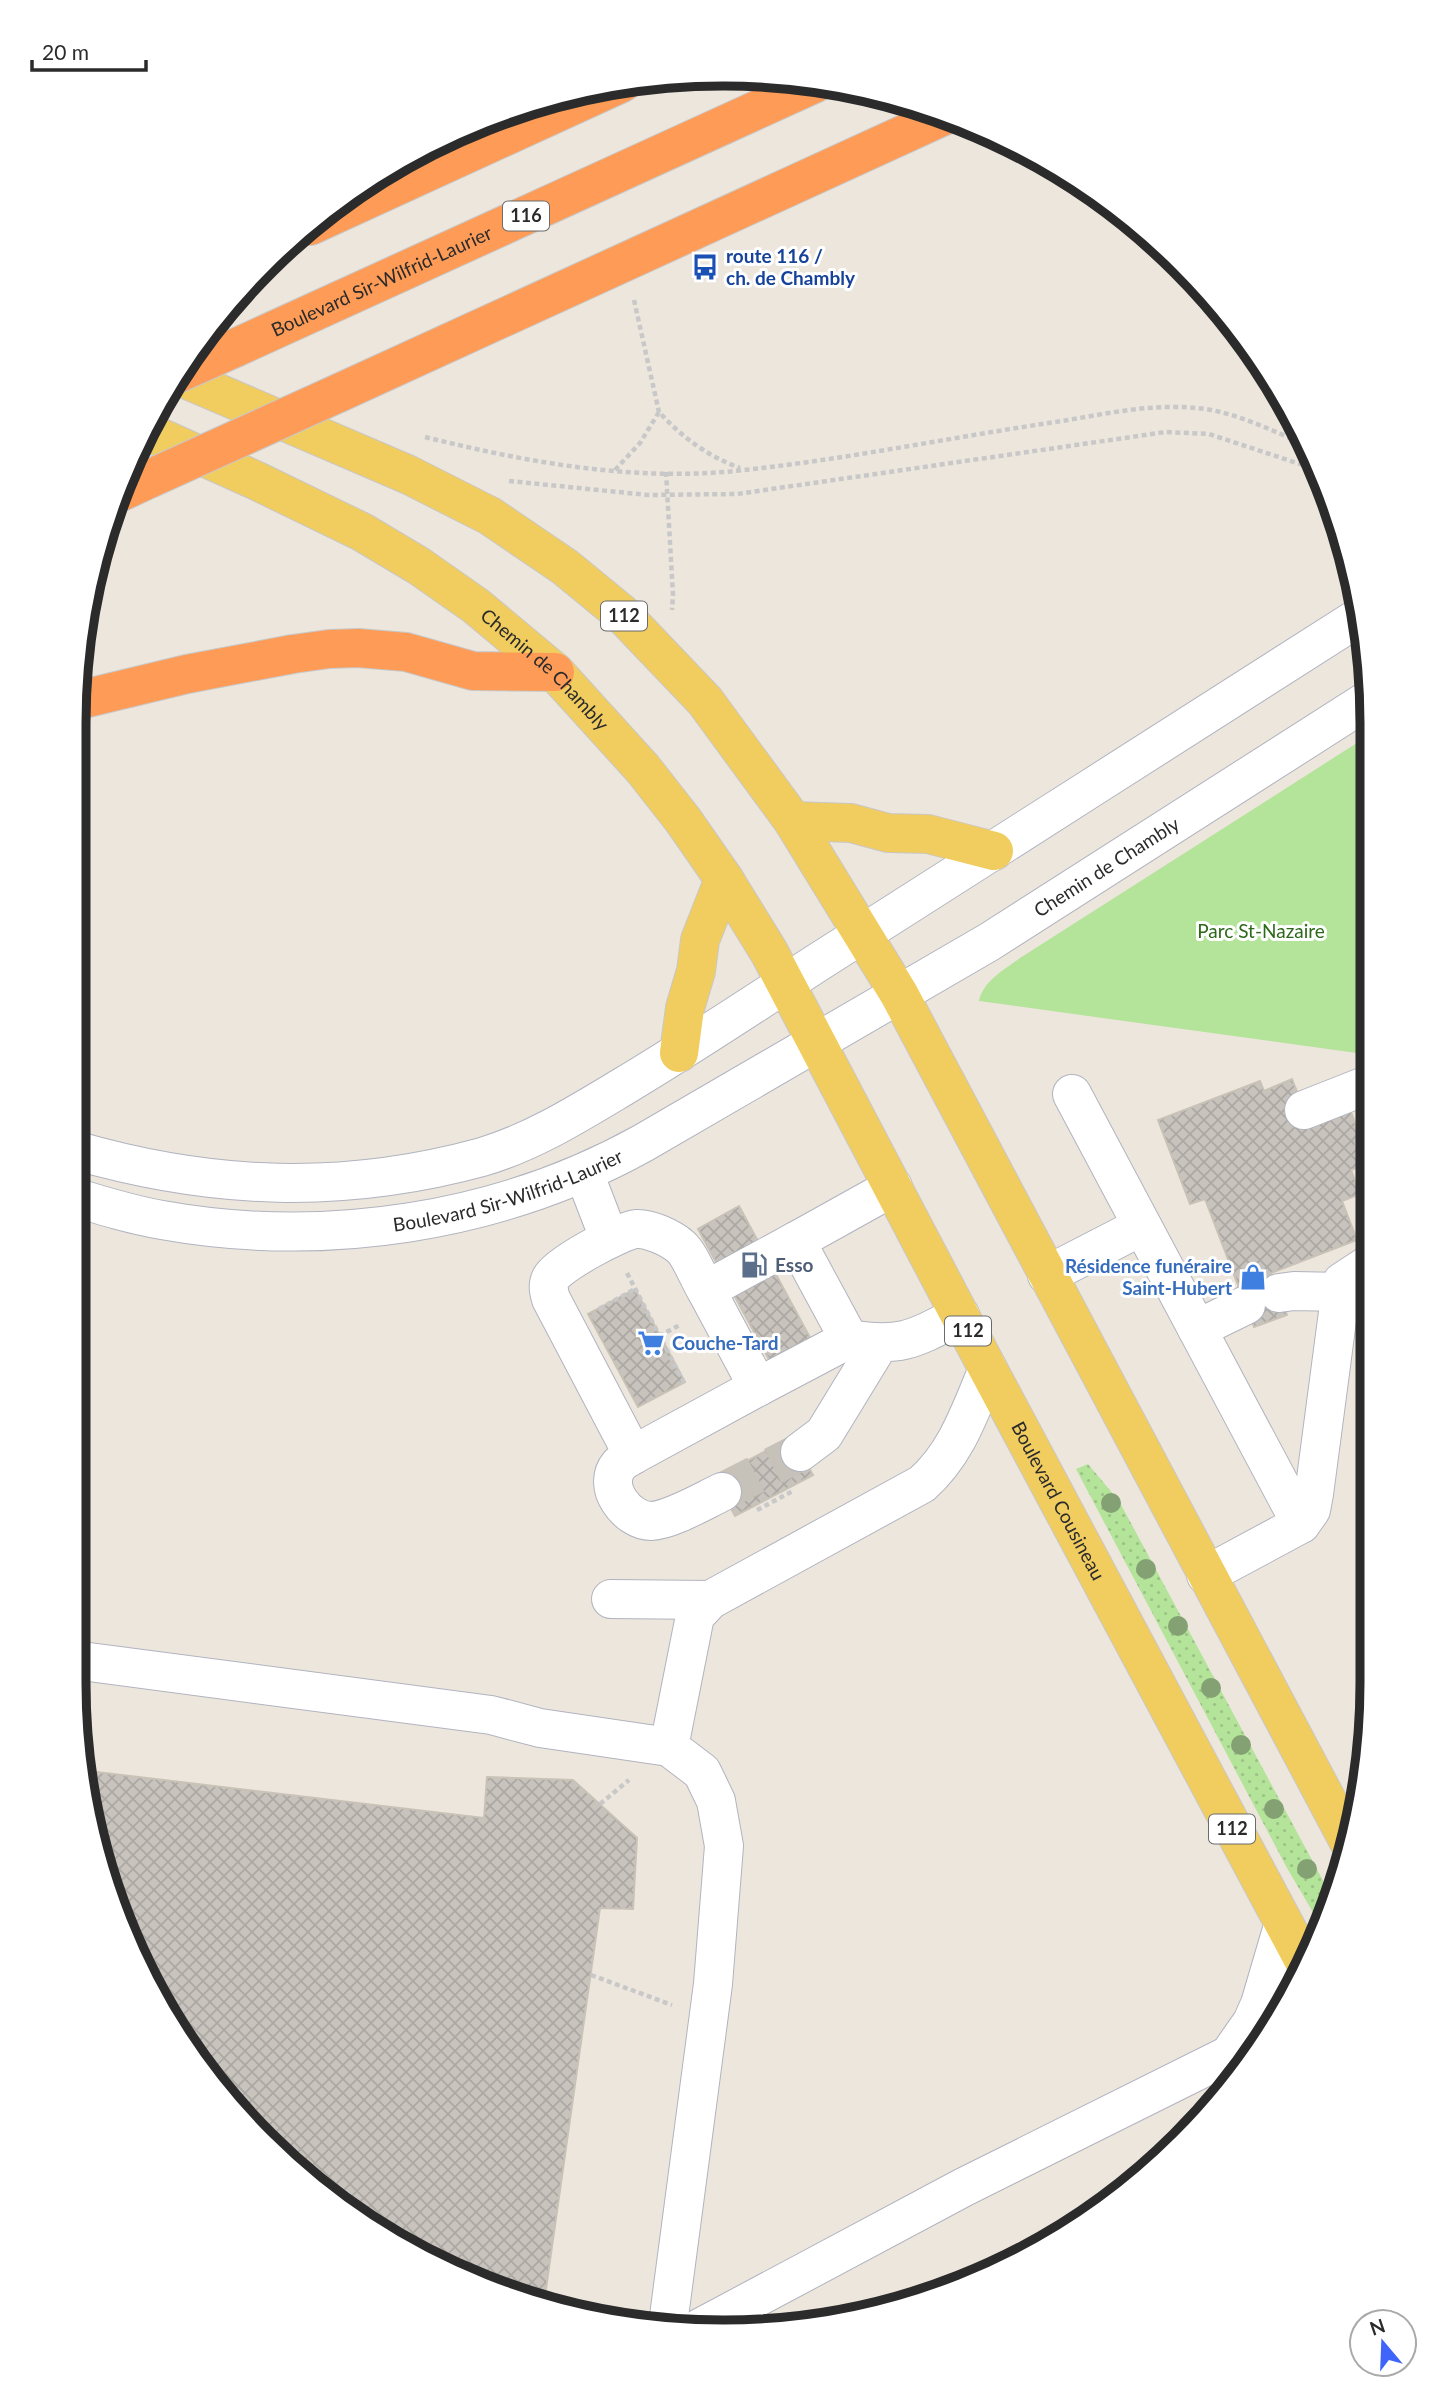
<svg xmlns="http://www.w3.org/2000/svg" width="1446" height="2406" font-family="Lato,sans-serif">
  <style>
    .grass { fill: url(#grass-dots) }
    .park { fill: #b4e39a }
    .building { fill: url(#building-cross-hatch); stroke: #c8c2b7; stroke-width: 2 }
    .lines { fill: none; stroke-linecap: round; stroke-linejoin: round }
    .minor-tunnel { stroke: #c6c1b9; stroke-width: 38; stroke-dasharray: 38 19; stroke-linecap: butt }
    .minor-casing { stroke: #b1b4bf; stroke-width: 40 }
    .major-casing { stroke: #c8c8c8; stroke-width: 40 }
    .highway-casing { stroke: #c8c8c8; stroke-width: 40 }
    .path { stroke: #c8c8c8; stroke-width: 4.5; stroke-dasharray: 5 3.5; stroke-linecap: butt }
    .minor { stroke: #fff; stroke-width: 38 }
    .major { stroke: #f1cc5f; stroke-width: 38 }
    .highway { stroke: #fe9c57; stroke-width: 38 }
    .highway-bridge-casing { stroke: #c8c8c8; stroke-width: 40; stroke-linecap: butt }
    .highway-bridge { stroke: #fe9c57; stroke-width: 38 }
    .tree { fill: #83a172 }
    .labels { text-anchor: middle; stroke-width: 6; stroke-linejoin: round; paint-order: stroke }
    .shield { fill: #fff; stroke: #6b6b6b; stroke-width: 2 }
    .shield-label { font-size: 18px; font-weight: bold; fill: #2b2b2b }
    .transit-label { font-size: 19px; font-weight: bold; fill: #164399; stroke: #fff; text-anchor: start }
    .street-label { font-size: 19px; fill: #2b2b2b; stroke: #fff }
    .park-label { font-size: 19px; fill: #2c691a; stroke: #fff }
    .service-label { font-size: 19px; font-weight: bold; fill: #4e5e75; stroke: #fff; text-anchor: start }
    .shop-label { font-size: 19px; font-weight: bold; fill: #366cbe; stroke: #fff; text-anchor: end }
    .rim { fill: none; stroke: #2b2b2b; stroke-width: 9 }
  </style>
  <defs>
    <pattern id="grass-dots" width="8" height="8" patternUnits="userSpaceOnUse" patternTransform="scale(1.75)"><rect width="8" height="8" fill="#b4e39a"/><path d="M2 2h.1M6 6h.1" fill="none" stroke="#9bc385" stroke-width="1.8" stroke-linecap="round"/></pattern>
    <pattern id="building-cross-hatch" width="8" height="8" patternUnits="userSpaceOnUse" patternTransform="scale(1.75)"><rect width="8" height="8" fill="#c8c3bd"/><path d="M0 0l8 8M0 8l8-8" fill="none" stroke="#aca8a3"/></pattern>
  </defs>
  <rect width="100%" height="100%" fill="#ede6dd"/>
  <path class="grass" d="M1088,1464L1119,1501L1133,1527L1334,1901L1321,1926L1287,1868L1076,1469Z"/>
  <path class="park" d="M1371,734V1055L979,1001C983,981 1005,969 1020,958Z"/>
  <g class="building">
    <path d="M1292,1079L1309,1122L1349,1107L1362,1141L1355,1144L1363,1165L1351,1170L1360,1194L1342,1201L1357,1240L1271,1273L1287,1315L1254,1327L1205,1199L1190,1204L1158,1120L1260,1081L1264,1091Z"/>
    <path d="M739,1206L826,1367L785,1389L698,1229Z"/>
    <path d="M635,1289L685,1382L638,1407L588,1314Z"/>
    <path d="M792,1437L813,1475L735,1516L715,1478Z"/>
    <path d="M88,1771L484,1818L487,1777L573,1780L637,1838L633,1909L600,1908L544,2303L515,2298L362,2223L207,2078L108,1891Z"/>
  </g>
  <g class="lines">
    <path class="minor-tunnel" d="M722,1492L800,1452"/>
    <g class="minor-casing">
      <g id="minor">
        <path d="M1072,1094L1301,1524L1206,1575"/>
        <path d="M1304,1110L1370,1084L1371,1086"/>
        <path d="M74,1150C212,1190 343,1195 482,1157C533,1142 579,1113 624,1086C691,1046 755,1003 820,961C999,845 1180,733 1359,617"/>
        <path d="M584,1173L609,1238"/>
        <path d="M893,1187L796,1241L849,1339C901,1348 914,1339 960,1315"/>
        <path id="s1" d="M74,1197C103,1206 132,1215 162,1220C324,1249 499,1223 643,1143L989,942L1371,698"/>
        <path d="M796,1241L706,1290L758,1387L849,1339"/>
        <path d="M1047,1275L1142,1226"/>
        <path d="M1279,1293L1294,1291L1341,1292"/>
        <path d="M1197,1329L1246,1305"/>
        <path d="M800,1452L824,1434L879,1344"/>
        <path d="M633,1455L551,1299C549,1292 547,1285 551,1278C557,1265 620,1231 636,1229C649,1228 671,1238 681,1247C690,1255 699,1279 706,1290"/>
        <path d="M722,1492C703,1501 671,1520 651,1521C627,1521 601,1486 619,1465C622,1461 628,1458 633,1455L758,1387"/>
        <path d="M1301,1524L1311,1510L1314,1494L1342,1282L1371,1263"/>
        <path d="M611,1599L710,1600"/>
        <path d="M74,1660L491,1715L540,1728L669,1747L702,1772L716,1801L724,1846L713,1984L668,2324"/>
        <path d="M669,1747L695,1616L710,1600L922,1484C957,1453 970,1411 988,1369"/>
        <path d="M1229,2055L1252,2022L1260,2004L1283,1926"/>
        <path d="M698,2329L964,2187L1229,2055L1257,2051"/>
      </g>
    </g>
    <g class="major-casing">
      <g id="major">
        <path d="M176,375L409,475L490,516L565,567L621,613L705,701L793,821L899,994L1348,1840"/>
        <path id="s2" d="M148,432L257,481L362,532L419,566L476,606L555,672L643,769L683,820L724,879L769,952L988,1369L1304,1961"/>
        <path d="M793,821L851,823L888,833L928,834L994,851"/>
        <path d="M679,1053L685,1008L696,971L700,940L724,879"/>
      </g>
    </g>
    <g class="highway-casing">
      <g id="highway">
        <path d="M310,226L622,83"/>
        <path id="s3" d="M235,348L816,83"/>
        <path d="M341,392L946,115"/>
        <path d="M119,493L149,479"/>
        <path d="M75,701L187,674L293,654L329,649L358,648L406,652L473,671L555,672"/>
      </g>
    </g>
    <g class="path">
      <path d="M634,300L659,412"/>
      <path d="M425,437C522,461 623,480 724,472C833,462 941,439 1049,423C1097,416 1147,403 1196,408C1234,411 1272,431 1307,445"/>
      <path d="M615,470L640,443L659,412C682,437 707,456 740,468"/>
      <path d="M666,472L673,595L672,610"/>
      <path d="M509,481L648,495L737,494L1166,432L1209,434L1318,470"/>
      <path d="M627,1273L684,1383"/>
      <path d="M599,1309L635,1289"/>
      <path d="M659,1336L680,1325"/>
      <path d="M757,1510L793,1491"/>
      <path d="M600,1804L629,1780"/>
      <path d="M591,1975L672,2005"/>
    </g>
    <use href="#minor" class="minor"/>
    <use href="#major" class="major"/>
    <use href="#highway" class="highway"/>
    <g class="highway-bridge-casing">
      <g id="highway-bridge">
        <path d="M177,374L235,348"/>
        <path d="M149,479L341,392"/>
      </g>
    </g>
    <use href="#highway-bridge" class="highway-bridge"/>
  </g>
  <g class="tree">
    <circle cx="1111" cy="1503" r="10"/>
    <circle cx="1146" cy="1569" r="10"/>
    <circle cx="1178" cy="1626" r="10"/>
    <circle cx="1211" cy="1688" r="10"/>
    <circle cx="1241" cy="1745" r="10"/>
    <circle cx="1274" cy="1809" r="10"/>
    <circle cx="1307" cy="1869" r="10"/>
  </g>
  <defs>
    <g id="bus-bare" transform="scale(2.1)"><path d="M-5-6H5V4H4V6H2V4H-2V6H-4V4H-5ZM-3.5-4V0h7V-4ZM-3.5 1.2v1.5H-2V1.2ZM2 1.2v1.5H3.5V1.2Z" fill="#1a4fb4" stroke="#fff" stroke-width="2.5" paint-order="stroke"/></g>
    <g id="fuel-bare" transform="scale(2.1)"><path d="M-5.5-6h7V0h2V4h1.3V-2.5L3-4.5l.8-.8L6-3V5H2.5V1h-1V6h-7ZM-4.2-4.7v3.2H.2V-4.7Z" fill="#5c6f8a" stroke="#fff" stroke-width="2.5" paint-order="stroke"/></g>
    <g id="shop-bare" transform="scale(2.1)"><path d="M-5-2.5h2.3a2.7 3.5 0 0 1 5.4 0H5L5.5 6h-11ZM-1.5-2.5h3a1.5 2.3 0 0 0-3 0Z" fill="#3f7fe0" stroke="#fff" stroke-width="2.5" paint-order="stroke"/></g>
    <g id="supermarket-bare" transform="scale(2.1)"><path d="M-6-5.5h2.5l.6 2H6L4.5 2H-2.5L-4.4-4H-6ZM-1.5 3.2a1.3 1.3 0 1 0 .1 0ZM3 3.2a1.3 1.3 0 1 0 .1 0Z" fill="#3f7fe0" stroke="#fff" stroke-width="2.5" paint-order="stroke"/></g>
  </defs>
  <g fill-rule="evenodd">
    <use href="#bus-bare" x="705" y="267"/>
    <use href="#fuel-bare" x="754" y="1265"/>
    <use href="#shop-bare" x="1253" y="1277"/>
    <use href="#supermarket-bare" x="651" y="1343"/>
  </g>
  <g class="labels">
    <g class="shield">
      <rect x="503" y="201.5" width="46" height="29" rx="5"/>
      <rect x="601" y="601.5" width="46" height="29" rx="5"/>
      <rect x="945" y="1316.5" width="46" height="29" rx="5"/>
      <rect x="1209" y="1814.5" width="46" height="29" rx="5"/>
    </g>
    <g class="shield-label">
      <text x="526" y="222">116</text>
      <text x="624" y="622">112</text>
      <text x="968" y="1337">112</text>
      <text x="1232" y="1835">112</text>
    </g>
    <g class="transit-label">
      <text x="726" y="263">route 116 /<tspan x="726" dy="22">ch. de Chambly</tspan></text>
    </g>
    <g class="street-label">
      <text dy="7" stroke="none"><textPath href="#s3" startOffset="161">Boulevard Sir-Wilfrid-Laurier</textPath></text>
      <text dy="7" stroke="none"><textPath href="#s2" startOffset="466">Chemin de Chambly</textPath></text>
      <text dy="7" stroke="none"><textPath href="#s1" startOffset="1127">Chemin de Chambly</textPath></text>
      <text dy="7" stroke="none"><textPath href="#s1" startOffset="443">Boulevard Sir-Wilfrid-Laurier</textPath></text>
      <text dy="7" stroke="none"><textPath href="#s2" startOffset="1449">Boulevard Cousineau</textPath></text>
    </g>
    <g class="park-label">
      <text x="1261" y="938">Parc St-Nazaire</text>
    </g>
    <g class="service-label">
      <text x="775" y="1272">Esso</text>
    </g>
    <g class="shop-label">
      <text x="1232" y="1273">Résidence funéraire<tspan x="1232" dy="22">Saint-Hubert</tspan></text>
      <text x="672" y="1350" text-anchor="start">Couche-Tard</text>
    </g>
  </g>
  <path d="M0 0H1446V2406H0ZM723 86H723A637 637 0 0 1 1360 723V1683A637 637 0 0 1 723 2320H723A637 637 0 0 1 86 1683V723A637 637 0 0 1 723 86Z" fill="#fff" fill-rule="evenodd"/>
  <path class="rim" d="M723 86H723A637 637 0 0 1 1360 723V1683A637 637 0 0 1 723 2320H723A637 637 0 0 1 86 1683V723A637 637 0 0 1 723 86Z"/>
  <g transform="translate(1383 2343) rotate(341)"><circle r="33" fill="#ffffff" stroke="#aaaaaa" stroke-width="2"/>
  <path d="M0-5L12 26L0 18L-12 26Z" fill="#3e64fa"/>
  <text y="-10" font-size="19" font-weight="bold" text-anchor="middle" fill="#2b2b2b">N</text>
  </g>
  <path d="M32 60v10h114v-10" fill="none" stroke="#2b2b2b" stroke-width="3.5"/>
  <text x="42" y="60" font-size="21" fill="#2b2b2b" stroke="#ffffff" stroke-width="5" paint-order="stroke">20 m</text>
</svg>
